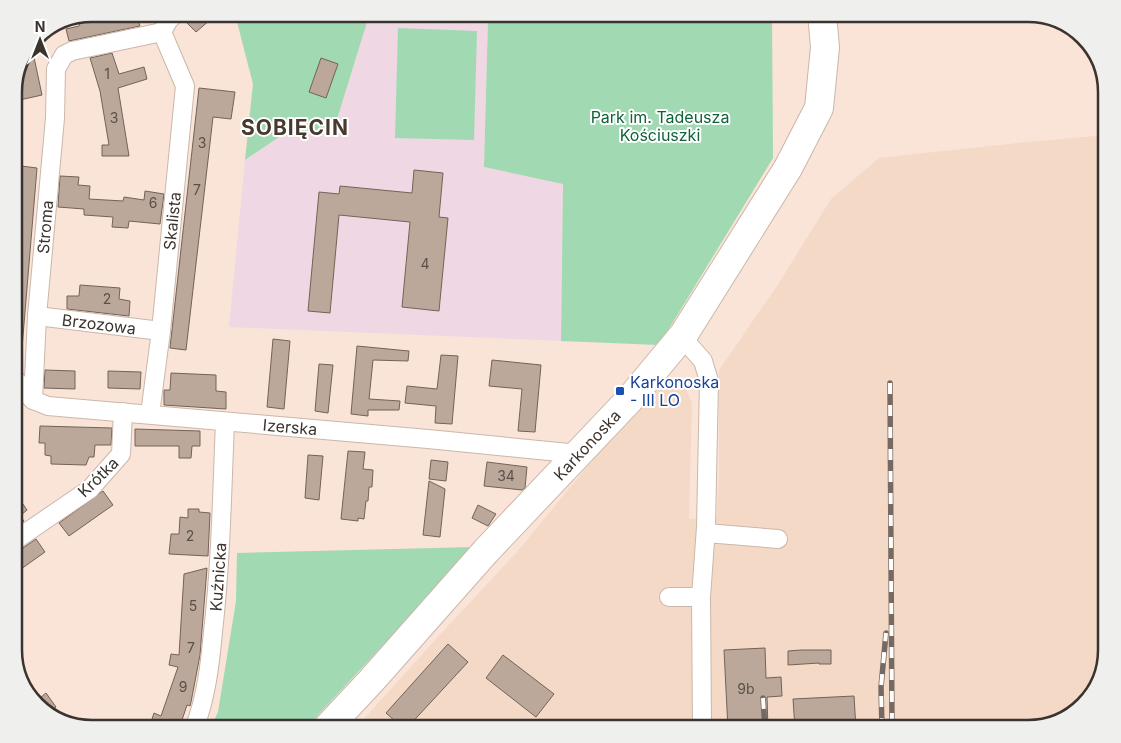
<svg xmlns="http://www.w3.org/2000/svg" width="1121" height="743" font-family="Inter,sans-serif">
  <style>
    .built { fill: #f3d9c6 }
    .education { fill: #efd8e4 }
    .green { fill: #a0d9b2 }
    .building { fill: #bba89b; stroke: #746256 }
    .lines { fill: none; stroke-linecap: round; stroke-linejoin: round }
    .minor-casing { stroke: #cbb7aa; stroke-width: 20 }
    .primary-casing { stroke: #cbb7aa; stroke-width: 30 }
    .minor { stroke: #fff; stroke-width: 18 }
    .primary { stroke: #fff; stroke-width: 28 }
    .rail-casing { stroke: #756962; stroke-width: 5.5 }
    .rail { stroke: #fff; stroke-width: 4; stroke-dasharray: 11; stroke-linecap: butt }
    .transit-dot { fill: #1a4fb4; stroke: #fff; stroke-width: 2 }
    .labels { text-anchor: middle; stroke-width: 4; stroke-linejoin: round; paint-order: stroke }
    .number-label { font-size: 14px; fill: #5b5049 }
    .park-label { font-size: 16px; fill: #0e6337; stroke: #fff }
    .street-label { font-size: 16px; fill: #3b332e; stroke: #fff }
    .transit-label { font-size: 16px; fill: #164399; stroke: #fff; text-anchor: start }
    .district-label { font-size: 21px; font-weight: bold; letter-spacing: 1px; fill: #48382d; stroke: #fff }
    .rim { fill: none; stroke: #3b332e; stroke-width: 2.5 }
  </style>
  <rect width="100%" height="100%" fill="#f9e4d7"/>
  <path class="built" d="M1107,135V651L1094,695L1064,721L1029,729H355L435,640L516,553L596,456L648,396L665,382L679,383L685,387L692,403L689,519L717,518L719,473V370L777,286L831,199L879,158L1027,142Z"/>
  <path class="education" d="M384,18L488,20L484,167L563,184L561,341L229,327L245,160L279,137L334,129L368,19Z"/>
  <g class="green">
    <path d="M235,14H772L773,158L659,345L561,341L563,184L484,167L488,20L368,19L334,129L279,137L245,160L253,84Z"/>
    <path d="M871,14H1029L1037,16L871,22Z"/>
    <path d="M398,28L477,31L474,140L395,138Z"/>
    <path d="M474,547L305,729H210L218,712L236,601L237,553Z"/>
  </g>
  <g class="building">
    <path d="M98,14H136L140,26L69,41L66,29L79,26L81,19Z"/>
    <path d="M191,14H217L196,32L185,21Z"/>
    <path d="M32,48L42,95L15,101L14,87Z"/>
    <path d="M112,53L119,74L144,67L147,79L118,88L129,156H102V145H109L100,91L90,58Z"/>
    <path d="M321,58L338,64L326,98L309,92Z"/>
    <path d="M199,88L235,92L231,119L213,117L186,350L170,348Z"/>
    <path d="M21,166L37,168L22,348L14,347V245L16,218H18Z"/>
    <path d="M414,170L443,173L439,217L448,218L439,311L402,307L410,222L339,215L330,313L308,311L319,192L339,194L340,186L412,193Z"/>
    <path d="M60,176L79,177L78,185L90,186L89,199L123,201L124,197L144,200L145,191L164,194L160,224L129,221L128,228L112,227L113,217L84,215V209L58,207Z"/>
    <path d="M80,285L120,288L119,299L130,301L129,316L67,309V296H79Z"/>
    <path d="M273,339L290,341L284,409L267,407Z"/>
    <path d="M357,346L409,351L408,361L373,360L369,399L400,401L399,410H368V416L351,414Z"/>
    <path d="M441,355L458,356L452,424L435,423L436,406L405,403L407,386L437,389Z"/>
    <path d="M492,360L541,365L535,432L518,431L522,389L489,386Z"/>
    <path d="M319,364L333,365L328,413L315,411Z"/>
    <path d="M45,370L75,371V389L44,388Z"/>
    <path d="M108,371L141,372L140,389L108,388Z"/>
    <path d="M171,373L216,375V391L226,392V409L164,405V390H170Z"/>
    <path d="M40,426L112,428L111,445H95L94,457H89L86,465L51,464V456L45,455V443H39Z"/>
    <path d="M135,429L200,431V446H192L191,458H179V446H135Z"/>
    <path d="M348,451L365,452L363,469L373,470L372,487H369L368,501H366L364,519L358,518V521L341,519Z"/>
    <path d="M308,455L323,456L319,500L305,498Z"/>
    <path d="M431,460L448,462L446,481L429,479Z"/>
    <path d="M487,462L527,467L525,488L522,490L484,486Z"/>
    <path d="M429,481L445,489L440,537L423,535Z"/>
    <path d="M14,491L27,510L20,516L24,521L14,528Z"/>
    <path d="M103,491L113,505L69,536L59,523Z"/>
    <path d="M478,505L496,514L488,526L472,518Z"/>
    <path d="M188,509H199V512L210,513L208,556L169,554L171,534H179L180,517L188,518Z"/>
    <path d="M36,539L45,552L14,574V551L20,550Z"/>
    <path d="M207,568L200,655L191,702L190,706L187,705L179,729H163L150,725L154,713L161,716L178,667L169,665L171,654L179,655L184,574Z"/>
    <path d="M448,644L468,662L406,729H404L386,713Z"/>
    <path d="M765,648L766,678L781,677L782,696L767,697L768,729H728L724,650Z"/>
    <path d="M801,650H831V664H819V663L788,665V651Z"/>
    <path d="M503,655L554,694L536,717L486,678Z"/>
    <path d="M46,693L56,707L47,715L35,702Z"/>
    <path d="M854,696L856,729H795L793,699Z"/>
  </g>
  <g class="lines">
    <g class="minor-casing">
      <g id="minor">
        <path d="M37,316L161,331"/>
        <path d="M682,337L703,361L709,381L706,527L701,597L702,729"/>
        <path d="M14,378L33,400L48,406L428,439L569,453L577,457"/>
        <path d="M33,400L37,316L55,118L56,69L64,55L72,51L162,32L168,21L175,14"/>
        <path d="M150,414L161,331L185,86L162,32"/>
        <path d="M706,533L778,539"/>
        <path d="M14,541L90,489L121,454L123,412"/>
        <path d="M669,597H701"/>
        <path d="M194,729C206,698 210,665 213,632C221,562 222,492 225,422"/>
      </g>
    </g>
    <g class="primary-casing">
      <path id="primary" d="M326,729L371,681L486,551L630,399L684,334L788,168L819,108L825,47L822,14"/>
    </g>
    <use href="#minor" class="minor"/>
    <use href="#primary" class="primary"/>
    <g class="rail-casing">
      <g id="rail">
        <path d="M890,383L892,729"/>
        <path d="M763,698L765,729"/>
        <path d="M882,729L881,687L886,633"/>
      </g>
    </g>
    <use href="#rail" class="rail"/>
  </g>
  <rect class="transit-dot" x="615" y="386" width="10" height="10" rx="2.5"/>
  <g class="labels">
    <g class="number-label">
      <text x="107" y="79">1</text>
      <text x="114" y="123">3</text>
      <text x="202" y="148">3</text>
      <text x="197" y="195">7</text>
      <text x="153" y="208">6</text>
      <text x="425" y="269">4</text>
      <text x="107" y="304">2</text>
      <text x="506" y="481">34</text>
      <text x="190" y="541">2</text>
      <text x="193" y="611">5</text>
      <text x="191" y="653">7</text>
      <text x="183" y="692">9</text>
      <text x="746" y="694">9b</text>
    </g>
    <g class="park-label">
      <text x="660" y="123">Park im. Tadeusza<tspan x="660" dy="18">Kościuszki</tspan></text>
    </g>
    <g class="street-label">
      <text transform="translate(172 221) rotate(-84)" y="6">Skalista</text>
      <text transform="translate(45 227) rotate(-85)" y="6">Stroma</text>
      <text transform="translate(99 324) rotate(7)" y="6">Brzozowa</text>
      <text transform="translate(290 427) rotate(5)" y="6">Izerska</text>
      <text transform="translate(587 445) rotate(-47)" y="6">Karkonoska</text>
      <text transform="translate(98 477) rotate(-44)" y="6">Krótka</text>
      <text transform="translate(218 577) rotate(-86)" y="6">Kuźnicka</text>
    </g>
    <g class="transit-label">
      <text x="630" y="388">Karkonoska<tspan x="630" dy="18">- III LO</tspan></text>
    </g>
    <g class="district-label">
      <text x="295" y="135">SOBIĘCIN</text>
    </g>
  </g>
  <path d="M0 0H1121V743H0ZM92 22H1028A70 70 0 0 1 1098 92V650A70 70 0 0 1 1028 720H92A70 70 0 0 1 22 650V92A70 70 0 0 1 92 22Z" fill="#efefee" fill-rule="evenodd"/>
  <path class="rim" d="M92 22H1028A70 70 0 0 1 1098 92V650A70 70 0 0 1 1028 720H92A70 70 0 0 1 22 650V92A70 70 0 0 1 92 22Z"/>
  <g transform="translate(40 40)" stroke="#ffffff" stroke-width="4" paint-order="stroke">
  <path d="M0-4L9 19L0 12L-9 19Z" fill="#3b332e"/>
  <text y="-8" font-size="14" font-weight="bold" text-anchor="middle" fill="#3b332e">N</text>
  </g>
</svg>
